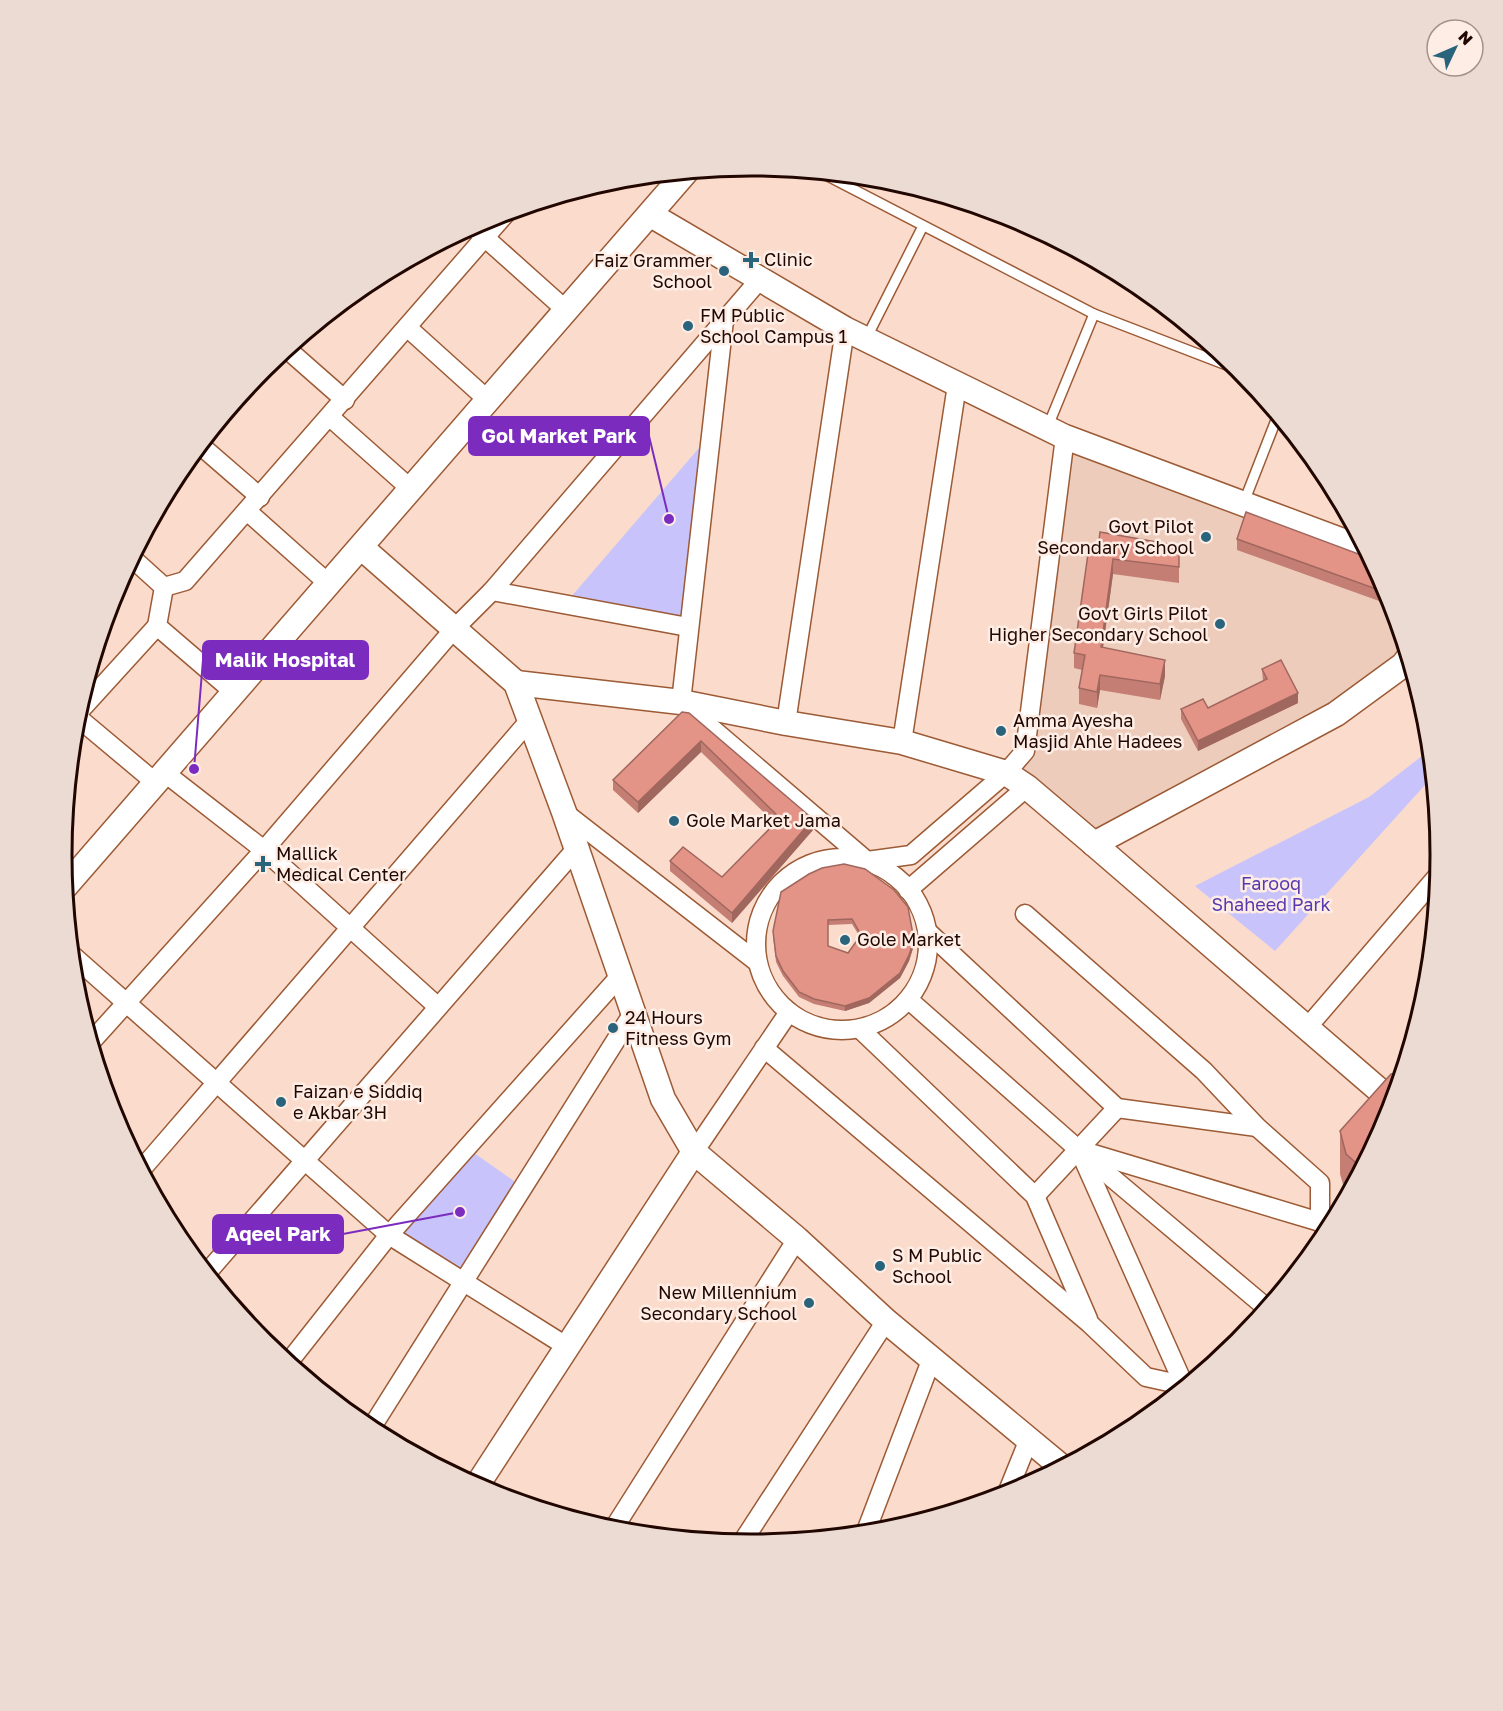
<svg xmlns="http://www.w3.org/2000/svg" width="1503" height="1711" font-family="'Golos Text',sans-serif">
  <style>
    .built { fill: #edccbb }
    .green { fill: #c8c3fa }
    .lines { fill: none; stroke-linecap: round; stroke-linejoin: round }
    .lane-casing { stroke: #9c5a35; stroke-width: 12 }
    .street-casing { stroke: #9c5a35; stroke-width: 21 }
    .secondary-casing { stroke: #9c5a35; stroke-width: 27 }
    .lane { stroke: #fff; stroke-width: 9 }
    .street { stroke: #fff; stroke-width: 18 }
    .secondary { stroke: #fff; stroke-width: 24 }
    .wall { fill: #c47e74; fill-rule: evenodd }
    .shaded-wall { fill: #a0675e }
    .building { fill: #e49387; stroke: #a0675e; stroke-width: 1.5; fill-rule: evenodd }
    .poi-dot { fill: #29637c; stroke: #fdede5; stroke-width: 2 }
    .labels { text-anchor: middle; stroke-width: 5; stroke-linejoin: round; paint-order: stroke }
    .poi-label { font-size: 18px; fill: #210700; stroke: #fdede5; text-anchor: start }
    .park-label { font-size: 18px; fill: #5739af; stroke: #fdede5 }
    .rim { fill: none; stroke: #210700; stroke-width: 3 }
    .leader { fill: none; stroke: #7b2cbf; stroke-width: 2 }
    .callout-dot { fill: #7b2cbf; stroke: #fdede5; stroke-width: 2 }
    .callout { fill: #7b2cbf; stroke: #7b2cbf; stroke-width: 2 }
    .callout-label { font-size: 20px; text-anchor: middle; font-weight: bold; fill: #fff }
  </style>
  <rect width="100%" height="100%" fill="#fbdccc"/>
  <path class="built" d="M1065,437L1367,550L1389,592L1409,657L1403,665L1094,844L1006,773L1025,751Z"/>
  <g class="green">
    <path d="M711,434L688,627L565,604Z"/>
    <path d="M1431,749L1434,775L1275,951L1195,886L1369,797Z"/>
    <path d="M467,1148L524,1188L466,1281L389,1235Z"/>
  </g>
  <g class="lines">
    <g class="lane-casing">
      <g id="lane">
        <path d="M820,172L1094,314L1242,371"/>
        <path d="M866,339L923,226"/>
        <path d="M1048,426L1094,314"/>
        <path d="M1244,502L1278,415"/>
      </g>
    </g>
    <g class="street-casing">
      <g id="street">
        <path d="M472,226L567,311"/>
        <path d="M724,320L681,702L867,861L911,855L1006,773L1025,751L1065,437"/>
        <path d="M408,328L489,401"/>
        <path d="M287,349L345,400"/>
        <path d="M330,417L412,490"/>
        <path d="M200,445L260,497"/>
        <path d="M247,511L330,585"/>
        <path d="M132,558L164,587L157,626L235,693"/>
        <path d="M164,587L185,581L507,212"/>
        <path d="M492,591L688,627"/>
        <path d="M76,715L157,626"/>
        <path d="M76,716L156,783"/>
        <path d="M786,723L845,329"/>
        <path d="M902,742L957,385"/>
        <path d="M165,773L264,850L437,1006"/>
        <path d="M564,812L757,962"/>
        <circle cx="842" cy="944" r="86"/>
        <path d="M908,890L1027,787"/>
        <path d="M1025,914L1204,1071L1257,1127L1320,1183V1222L1329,1232"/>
        <path d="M928,932L1117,1108L1257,1127"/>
        <path d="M71,954L389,1235L566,1346"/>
        <path d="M909,1000L1079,1150L1268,1309"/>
        <path d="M860,1029L1035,1196L1088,1319"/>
        <path d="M1306,1029L1440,873"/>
        <path d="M91,1042L264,850L454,629L492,591L760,279"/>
        <path d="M764,1048L1089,1323L1146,1377L1187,1386"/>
        <path d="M694,1152L789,1012"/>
        <path d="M1087,1152L1320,1222"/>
        <path d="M1081,1154L1184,1385"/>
        <path d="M141,1170L529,721"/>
        <path d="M1035,1196L1117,1108"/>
        <path d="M206,1274L576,849"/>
        <path d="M288,1363L389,1235L620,976"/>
        <path d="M370,1430L633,1013"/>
        <path d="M1006,1496L1029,1439"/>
        <path d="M612,1531L797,1239"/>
        <path d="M865,1534L932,1358"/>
        <path d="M741,1544L886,1321"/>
      </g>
    </g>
    <g class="secondary-casing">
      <g id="secondary">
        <path d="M651,215L845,329L1065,437L1367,550"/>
        <path d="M362,548L516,683L564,812L663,1099L694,1152L797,1239L886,1321L1063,1468"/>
        <path d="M516,683L681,702L786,723L902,742L1006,773L1027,787L1094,844L1394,1103"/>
        <path d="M1094,844L1336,714L1403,665L1409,657"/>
        <path d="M65,887L686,172"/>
        <path d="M476,1487L694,1152"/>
      </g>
    </g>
    <use href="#lane" class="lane"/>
    <use href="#street" class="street"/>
    <use href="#secondary" class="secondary"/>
  </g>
  <g class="wall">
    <path d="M1237,539L1389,592L1393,606L1237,550Z"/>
    <path d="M1179,546V583L1113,574L1103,647L1165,676L1160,700L1100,690L1097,708L1079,704V688L1082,670L1074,668V653L1098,549Z"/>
    <path d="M1262,669L1298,703L1198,751L1181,719V709L1208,708L1263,681Z"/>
    <path d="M682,712L813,830L732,923L670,871V861L722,877L775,823L701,752L638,813L613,790V780Z"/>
    <path d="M844,864L914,945L909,961L900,978L869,1003L845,1011L814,1004L799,997L783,976L776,962L773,936V931ZM852,924L860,937L848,953L828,946V925Z"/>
    <path d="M1389,1120L1347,1198L1340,1174V1131Z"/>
  </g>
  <g class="shaded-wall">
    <path d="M1113,559V574L1101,662V647Z"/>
    <path d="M1165,660V676L1160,700V684Z"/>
    <path d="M1100,675V690L1097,708V692Z"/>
    <path d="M1298,693V703L1198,751V741Z"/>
    <path d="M701,741V752L638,813V802Z"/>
    <path d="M813,819V830L732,923V913Z"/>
    <path d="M914,940V945L909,961L900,978L869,1003L845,1011V1006Z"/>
    <path d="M1368,1158V1159L1355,1183V1162Z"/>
  </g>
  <g class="building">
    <path d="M1246,512L1372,559L1390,594L1237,539Z"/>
    <path d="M1100,532L1179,546V567L1113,559L1101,647L1165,660L1160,684L1100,675L1097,692L1079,688L1085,655L1074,653L1089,547L1098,549Z"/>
    <path d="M1281,660L1298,693L1198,741L1181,709L1203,699L1208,708L1267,679L1262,669Z"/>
    <path d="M682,712L689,713L813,819L732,913L670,861L683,847L722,877L780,818L701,741L638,802L613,780Z"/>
    <path d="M844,864L865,869L894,890L908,907L914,940L909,955L900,973L869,998L845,1006L814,999L799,992L783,971L776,956L773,931L781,892L809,874L822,868ZM852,919L861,935L848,953L828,946V920Z"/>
    <path d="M1400,1073L1402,1076L1389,1120L1368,1158L1355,1162L1346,1154L1340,1131L1391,1074Z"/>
  </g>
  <g class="poi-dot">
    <path d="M748 251h6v6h6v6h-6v6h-6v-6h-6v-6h6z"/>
    <circle cx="724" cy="271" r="6"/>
    <circle cx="688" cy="326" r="6"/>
    <circle cx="1206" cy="537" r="6"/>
    <circle cx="1220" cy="624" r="6"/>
    <circle cx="1001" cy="731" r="6"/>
    <circle cx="674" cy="821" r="6"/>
    <path d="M260 855h6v6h6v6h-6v6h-6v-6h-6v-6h6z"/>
    <circle cx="845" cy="940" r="6"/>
    <circle cx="613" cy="1028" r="6"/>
    <circle cx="281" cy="1102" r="6"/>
    <circle cx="880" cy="1266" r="6"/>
    <circle cx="809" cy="1303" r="6"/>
  </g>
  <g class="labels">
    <g class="poi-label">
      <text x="764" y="266">Clinic</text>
      <text x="712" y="267" text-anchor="end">Faiz Grammer<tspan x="712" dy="21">School</tspan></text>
      <text x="700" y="322">FM Public<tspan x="700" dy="21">School Campus 1</tspan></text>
      <text x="1194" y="533" text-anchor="end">Govt Pilot<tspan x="1194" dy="21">Secondary School</tspan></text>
      <text x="1208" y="620" text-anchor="end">Govt Girls Pilot<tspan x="1208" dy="21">Higher Secondary School</tspan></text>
      <text x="1013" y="727">Amma Ayesha<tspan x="1013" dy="21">Masjid Ahle Hadees</tspan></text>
      <text x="686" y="827">Gole Market Jama</text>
      <text x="276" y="860">Mallick<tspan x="276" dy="21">Medical Center</tspan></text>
      <text x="857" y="946">Gole Market</text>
      <text x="625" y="1024">24 Hours<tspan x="625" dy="21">Fitness Gym</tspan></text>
      <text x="293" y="1098">Faizan e Siddiq<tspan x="293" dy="21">e Akbar 3H</tspan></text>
      <text x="892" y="1262">S M Public<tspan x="892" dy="21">School</tspan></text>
      <text x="797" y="1299" text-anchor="end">New Millennium<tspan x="797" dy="21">Secondary School</tspan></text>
    </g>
    <g class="park-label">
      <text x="1271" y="890">Farooq<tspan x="1271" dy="21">Shaheed Park</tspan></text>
    </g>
  </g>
  <path d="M0 0H1503V1711H0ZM72 855a679 679 0 1 1 1358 0a679 679 0 1 1-1358 0Z" fill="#ebdbd3" fill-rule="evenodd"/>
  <path class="rim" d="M72 855a679 679 0 1 1 1358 0a679 679 0 1 1-1358 0Z"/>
  <path class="leader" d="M669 519L649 436M194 769L203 660M460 1212L343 1234"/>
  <g class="callout-dot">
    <circle cx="669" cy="519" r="6"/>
    <circle cx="194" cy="769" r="6"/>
    <circle cx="460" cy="1212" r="6"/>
  </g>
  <g class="callout">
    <rect x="469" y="417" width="180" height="38" rx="6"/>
    <rect x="203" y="641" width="165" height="38" rx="6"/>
    <rect x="213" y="1215" width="130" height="38" rx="6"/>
  </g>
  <g class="callout-label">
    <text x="559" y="443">Gol Market Park</text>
    <text x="285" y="667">Malik Hospital</text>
    <text x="278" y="1241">Aqeel Park</text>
  </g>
  <g transform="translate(1455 48) rotate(46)"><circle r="28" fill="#fdede5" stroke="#a59189" stroke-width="1.5"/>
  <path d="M0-4.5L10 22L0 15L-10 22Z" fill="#29637c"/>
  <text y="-9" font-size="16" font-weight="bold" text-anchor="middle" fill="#210700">N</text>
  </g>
</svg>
